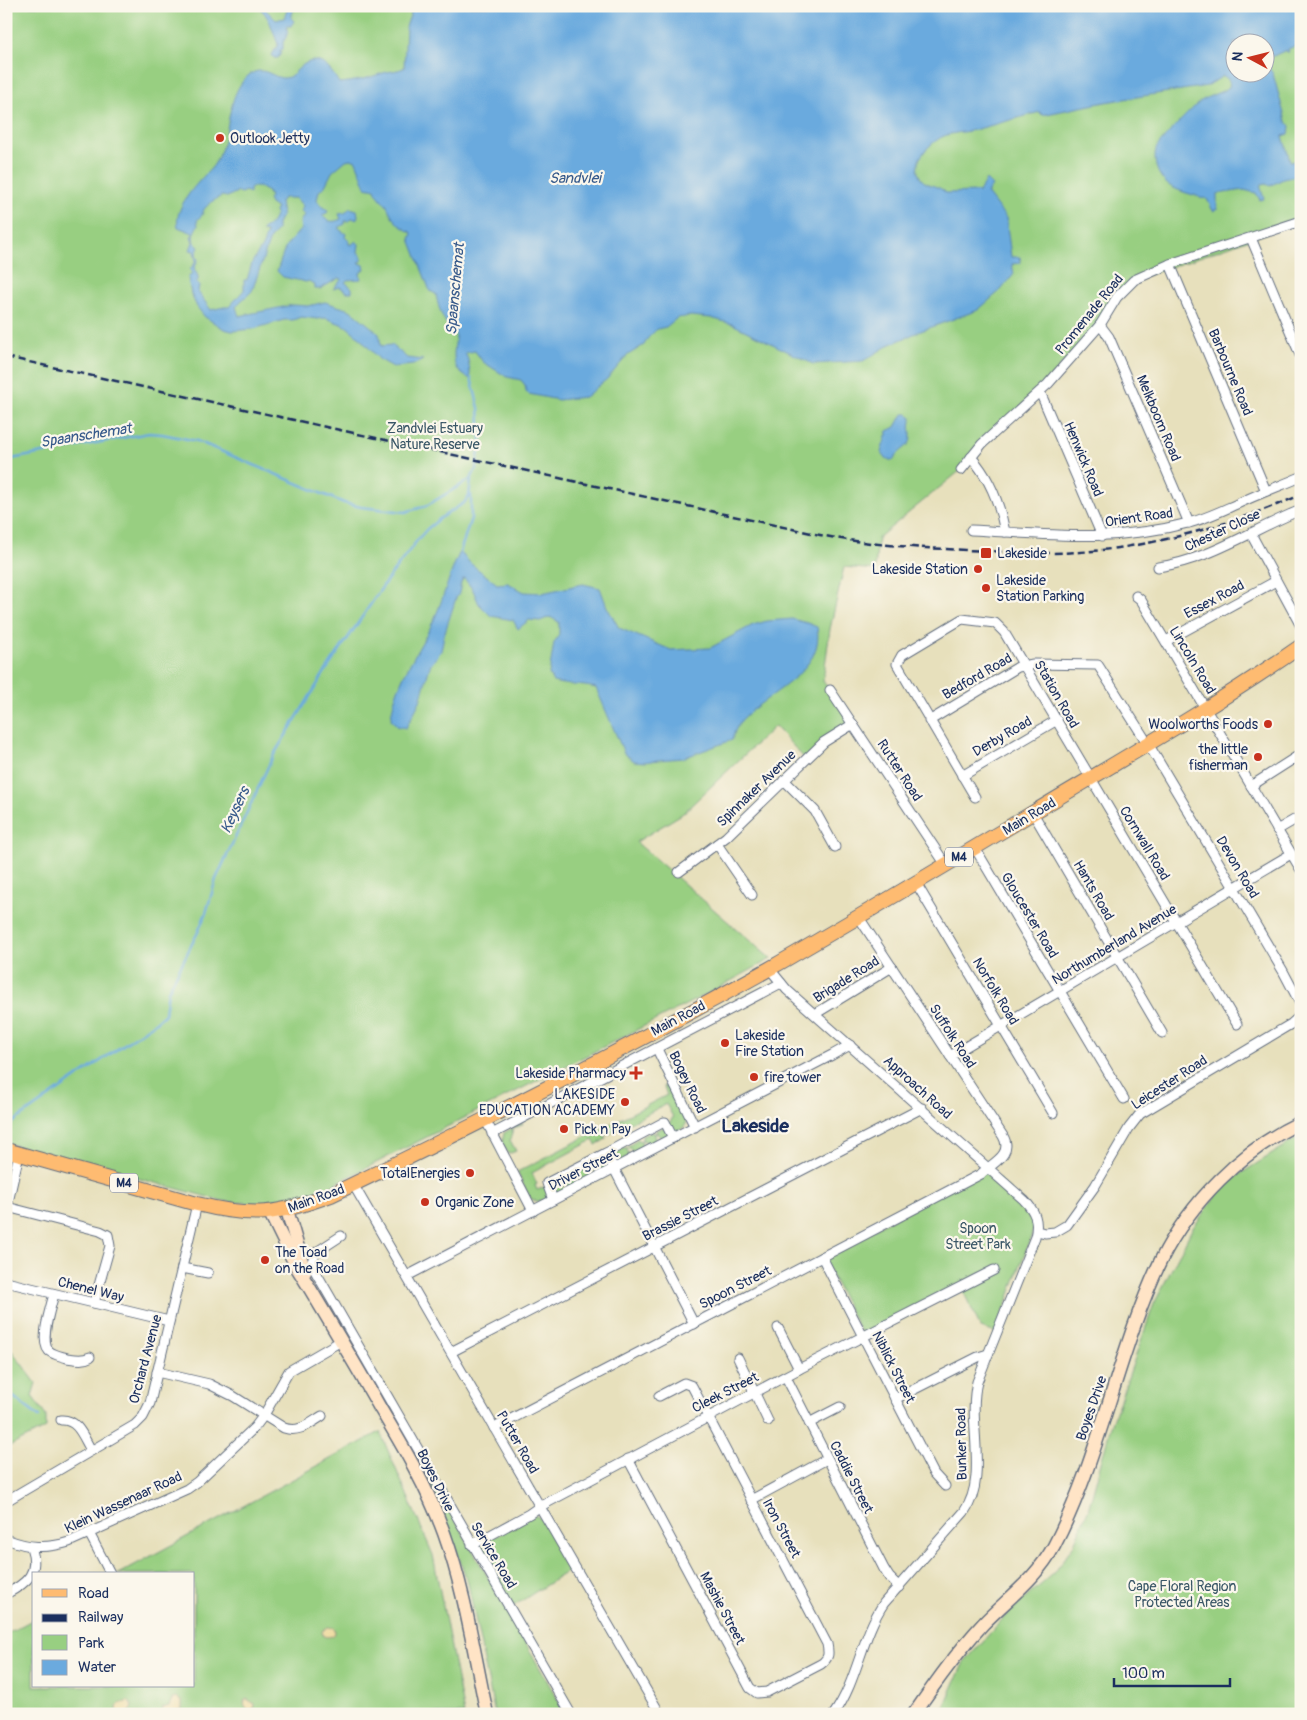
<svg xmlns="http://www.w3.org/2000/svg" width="1307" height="1720" font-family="Pangolin,sans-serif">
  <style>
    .green { fill: #98cf81; stroke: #5a7f70; fill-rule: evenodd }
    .sand { fill: #eeda9e; stroke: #84847e }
    .water { fill: #6baade; stroke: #436c9e; fill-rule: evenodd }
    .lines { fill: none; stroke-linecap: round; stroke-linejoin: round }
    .stream { stroke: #6baade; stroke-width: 2.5 }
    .minor-casing { stroke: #626d7f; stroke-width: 11 }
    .secondary-casing { stroke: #626d7f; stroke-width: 15 }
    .primary-casing { stroke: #626d7f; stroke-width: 16 }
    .minor { stroke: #fff; stroke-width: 9 }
    .secondary { stroke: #ffe4c6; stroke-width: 12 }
    .primary { stroke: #febb71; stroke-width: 14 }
    .rail { stroke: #1b2f5e; stroke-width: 2.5; stroke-dasharray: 8 4; stroke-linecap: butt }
    .poi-dot { fill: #c8321e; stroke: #fbf7ec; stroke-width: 2 }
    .labels { text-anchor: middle; stroke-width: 4.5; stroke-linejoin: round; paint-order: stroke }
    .shield { fill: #fbf7ec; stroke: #5e6b89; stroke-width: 1 }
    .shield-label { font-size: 12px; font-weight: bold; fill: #1b2f5e }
    .poi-label { font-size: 14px; fill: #1b2f5e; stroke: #fbf7ec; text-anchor: start }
    .street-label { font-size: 14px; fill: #1b2f5e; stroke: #fbf7ec }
    .park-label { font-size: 14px; fill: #3a5767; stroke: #fbf7ec }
    .water-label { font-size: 15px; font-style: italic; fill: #375a8b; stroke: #fbf7ec }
    .district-label { font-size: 19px; font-weight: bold; fill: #1b2f5e; stroke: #fbf7ec }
  </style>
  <rect width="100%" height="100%" fill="#fbf7ec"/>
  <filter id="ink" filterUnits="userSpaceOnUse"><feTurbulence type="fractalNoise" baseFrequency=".02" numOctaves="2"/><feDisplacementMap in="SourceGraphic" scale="10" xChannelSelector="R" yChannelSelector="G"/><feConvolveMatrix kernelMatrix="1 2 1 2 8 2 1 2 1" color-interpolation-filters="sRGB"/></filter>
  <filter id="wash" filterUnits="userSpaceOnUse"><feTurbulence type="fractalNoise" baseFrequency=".0096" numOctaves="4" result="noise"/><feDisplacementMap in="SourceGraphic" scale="20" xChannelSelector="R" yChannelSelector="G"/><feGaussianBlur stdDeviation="1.12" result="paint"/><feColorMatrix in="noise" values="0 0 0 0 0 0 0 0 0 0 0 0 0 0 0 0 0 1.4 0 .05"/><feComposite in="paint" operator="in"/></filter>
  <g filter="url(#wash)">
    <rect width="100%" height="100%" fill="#e7e0bc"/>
    <g class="green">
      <path d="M6,6H1301V221L1134,280L1100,325L961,470L878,538L875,570L844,567L830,629L823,681L853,724L805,759L775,726L682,814L636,842L771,959L701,997L323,1190C290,1200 258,1206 223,1201L6,1143ZM1234,42H1264V72H1234Z"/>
      <path d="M663,1086L671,1088C675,1097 690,1117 685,1126C682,1129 678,1131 674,1133L669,1124L673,1117L666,1104L609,1134L604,1135L606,1139L596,1145L593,1140L532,1173L537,1184L535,1185L537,1190L545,1187L550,1197L538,1202L530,1198L517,1172L667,1095Z"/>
      <path d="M521,1123L523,1124L513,1129L510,1140L516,1151L508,1154L502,1143L504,1133Z"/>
      <path d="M664,1127L670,1135L662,1139L657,1133L654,1135L656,1142L649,1146L644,1140L641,1141L643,1149L634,1154L630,1148L627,1149L629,1156L616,1163L611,1157V1154L618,1148L626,1149L637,1139L640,1141L642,1140V1136L652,1132L653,1134L656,1133V1131Z"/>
      <path d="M1301,1136V1714H941L963,1664L1007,1614L1051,1576L1073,1546L1088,1510L1111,1426L1154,1304L1192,1229L1219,1192L1240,1174Z"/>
      <path d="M600,1158L606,1159L608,1168L597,1173L591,1167L589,1169L591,1176L583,1181L577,1175L575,1176L576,1184L569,1187L565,1181L562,1182L564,1190L556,1194L551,1188L553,1184L563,1181V1178L577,1174L576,1171L587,1167L588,1168L590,1166V1164Z"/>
      <path d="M988,1167L1037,1220L996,1333L981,1328L961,1287L863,1337L822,1257Z"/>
      <path d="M6,1343L36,1383L32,1396L46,1416V1428L6,1448Z"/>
      <path d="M380,1432L433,1555L464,1714H6V1634L34,1619V1686H194V1574H118Z"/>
      <path d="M412,1444L566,1714H495L468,1583L441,1508Z"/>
      <path d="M534,1515L542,1519L571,1569L512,1607L481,1547L483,1543Z"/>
    </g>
    <g class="sand">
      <path d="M328,1627L334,1628L335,1632L334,1636L327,1637L323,1636L322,1631Z"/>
      <path d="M177,1698L182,1701V1709L176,1711L175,1714H162L163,1708L169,1706L172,1699Z"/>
      <path d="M247,1699L255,1704L254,1710L249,1711L245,1707L244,1701Z"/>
      <path d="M129,1701L132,1705L131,1710L126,1714H118L117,1707L119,1704Z"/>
    </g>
    <g class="water">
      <path d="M257,6H262L276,20L284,18L289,6H297L293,11L291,18L294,21L291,26H286C289,32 287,37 283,42V49L279,51L281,53L278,58H274L272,55L278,44C272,30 270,15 257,6Z"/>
      <path d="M412,6H1301V44L1288,49L1289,52H1287L1286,50L1265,60L1264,42H1234V72H1264L1265,66L1270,69L1273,74L1286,121L1290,126L1289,134L1283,136L1290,161L1301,162V175L1283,179L1270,186L1266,184L1260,185L1264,199L1260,200L1256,193L1244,190L1217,194V209L1213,211L1207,199C1195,195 1178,192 1167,184C1157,175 1153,162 1156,149C1158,143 1194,106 1201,101C1210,95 1221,93 1229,87C1231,82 1227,77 1223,76L1207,86L1105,102L1042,115L1040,112C1018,118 996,124 974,130C962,133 947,132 937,140C927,147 913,161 919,175C923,187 939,184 946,193L979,192L986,180L992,186L987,193L1006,218L1011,257H1020L1021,263L1012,264L1014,274L1001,290L978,310L918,332L889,345L863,361L813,364L732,324L711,318L691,316L677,318L666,327L657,329L648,338L644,345L628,355L607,379L585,397L558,400L529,394L526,391L525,385L521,380L507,377L483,362L475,351L465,353C470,361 469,370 471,379C449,370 454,355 456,335C444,323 439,312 436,294L430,291L410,239L412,233C397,225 394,221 387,206C383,200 377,196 375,189L366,187L356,161L351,159L346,160L332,172L325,186L319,191L317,200L321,206L328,210L327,213L322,215C327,222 333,223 341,219L339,214L345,213L350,208L357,210L358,216L356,220L353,218L349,221H345V224L339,227L340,230L346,234L345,237L349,241V244L351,245L356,241L359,244L358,252L362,257V261L358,262L364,265L365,269L360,273L361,279L347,280L345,282L352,288V292H347L340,287L333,289L342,279L339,278L320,289H315V285L309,281L306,282L283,277L277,271L286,246L301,229L300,222L304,215L301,210L303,206L296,198H283L280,202L282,215L277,224V230L270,239L252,291C247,297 240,300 236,307L239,316L293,305L308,306L325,302L350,310L370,326L379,334L381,346L392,345L407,358L423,360L413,365L393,367L379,359L358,336L346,326L326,318L318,319L301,317L293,320H284L253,329L232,331L224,329L205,317L197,307L191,294L188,278L192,273L190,270L196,261L194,251L190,250L193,242L191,236L193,235V233L178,227C174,210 192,189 203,177C207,172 212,169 215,163C220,154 224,144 226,134C230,114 232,89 249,75C264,64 273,79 285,78C293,77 297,69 303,65C320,53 332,71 339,83C354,82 369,78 383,73C390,71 397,71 404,68L406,27L412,10ZM253,187H259L268,192L270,197L268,199L270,204L277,208L275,212L276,214C273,221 270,227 263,229L262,232L265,231L267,234L265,237C264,248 256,254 252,263C250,269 249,274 247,280H244V290L229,307H224L211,310L198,292L199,285L196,283L198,281V276L194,269L198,260L196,254L199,247C190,241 193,233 198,225C196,218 198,220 202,215C203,213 203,210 205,208C210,203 215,199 222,196L227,197L237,192L241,193L245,191L250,193V189Z"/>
      <path d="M903,414H908L912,418C908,428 913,435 910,442C907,448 897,452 893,460H887L881,452L888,431L896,427Z"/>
      <path d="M460,552L471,564L497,584L508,583L524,592L542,593L583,584L600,588L607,607L619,628L671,650L710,648L753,625L767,621L792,619L807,623L817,627C826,673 762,695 740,722C736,727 734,734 732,740L683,758L658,760L645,762L634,761L624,753L596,688C581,684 567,686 553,682L549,674L554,643L559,635V622L550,617L540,621L529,620L518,629L513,620L491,616L479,604L473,590L464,578C458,584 462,592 456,598L444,635L441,651L430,666L420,701L406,728L397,726L391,719C394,686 415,656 430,628C443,603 448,576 460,552Z"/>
    </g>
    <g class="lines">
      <g class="stream">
        <path d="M6,460L149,433L162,434L197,441L344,503L361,507L405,512L426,506L471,479L476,469L481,440L479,408L471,378"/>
        <path d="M460,552L471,518V495"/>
        <path d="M6,1129L16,1120L156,1022L165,1014L168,991L198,932L206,913L216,879L273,756L323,675L387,580L419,538L427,529L442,517L464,503L469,496L471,479"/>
        <path d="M6,1391L39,1417"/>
      </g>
    </g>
  </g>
  <g filter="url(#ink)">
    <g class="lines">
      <g class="minor-casing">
        <g id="minor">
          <path d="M1251,238L1301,357"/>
          <path d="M1170,264L1266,491"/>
          <path d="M1100,325L1109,337L1189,523"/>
          <path d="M1040,392L1102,536"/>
          <path d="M971,457C989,477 1000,505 1005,532"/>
          <path d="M961,470L982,444L1048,384L1100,325L1117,297L1134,280L1170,264L1301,221"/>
          <path d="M971,530C1046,534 1114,543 1188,523C1205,519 1221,511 1237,504C1258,494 1280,486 1301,477"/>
          <path d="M1251,534L1301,626"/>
          <path d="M1158,567C1209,560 1250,531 1296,512"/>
          <path d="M1136,596L1141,600L1301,870"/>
          <path d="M1166,641L1276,581"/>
          <path d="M830,690L946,865"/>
          <path d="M929,721L1018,667L1033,664L1098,665L1153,752L1234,888L1283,971L1301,1005"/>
          <path d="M962,776L1057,720"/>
          <path d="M784,780L815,811L835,847"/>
          <path d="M1251,786L1301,754"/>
          <path d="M975,797L897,664L902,655L962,619L995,623L1004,632L1237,1024"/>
          <path d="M1033,813L1162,1033"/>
          <path d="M1277,830L1301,816"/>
          <path d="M717,844L752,895"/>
          <path d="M975,848L1124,1099"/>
          <path d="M679,872L726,837L824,742L853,724"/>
          <path d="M916,883L1053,1113"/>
          <path d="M769,968L787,990L1024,1200C1035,1211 1039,1221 1035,1237L977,1382C967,1422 989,1478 964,1512L884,1603C861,1637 858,1680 834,1714"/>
          <path d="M815,1014L892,967"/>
          <path d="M657,1049L695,1127"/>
          <path d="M950,1056L1291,854"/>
          <path d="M485,1119L533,1211"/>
          <path d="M492,1134L781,983"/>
          <path d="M606,1153L664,1122H665L673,1138"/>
          <path d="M353,1184L660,1714"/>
          <path d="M553,1200L547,1183L606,1153L694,1324"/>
          <path d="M7,1207L100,1231L108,1235L110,1246L94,1303"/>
          <path d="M6,1211L19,1154"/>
          <path d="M1037,1231L1045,1233L1055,1232L1067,1225L1095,1186L1129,1128L1140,1114L1291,1024L1301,1015"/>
          <path d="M341,1236L315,1253L312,1262L314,1269L571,1714"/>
          <path d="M822,1257L934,1474L945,1486"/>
          <path d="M182,1268L208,1273"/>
          <path d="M407,1276L832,1055L850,1045"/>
          <path d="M6,1282L169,1321"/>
          <path d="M54,1294C51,1307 39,1340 49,1351C54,1355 61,1356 67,1358C75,1359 83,1361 90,1357"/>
          <path d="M778,1328L799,1369"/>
          <path d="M451,1352L922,1108"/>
          <path d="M738,1358L768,1421"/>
          <path d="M157,1372L209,1384L233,1396L284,1428C299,1433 309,1424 322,1416"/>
          <path d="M786,1377L884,1569L889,1577L899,1587"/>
          <path d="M895,1399L978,1357L988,1354"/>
          <path d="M61,1420C78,1419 83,1437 91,1450"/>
          <path d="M809,1423L840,1407"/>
          <path d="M494,1428L981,1174C992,1163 1014,1155 1003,1136L858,916"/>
          <path d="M628,1459L750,1688L757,1693L767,1692L821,1664C829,1658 829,1654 827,1644L692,1386L684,1383L659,1396"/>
          <path d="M751,1500L827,1459"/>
          <path d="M6,1501L135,1425L143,1417L150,1403L197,1204"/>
          <path d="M89,1533L110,1573"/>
          <path d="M6,1539C29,1548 46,1549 69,1542L187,1489L197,1482L255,1427L264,1415L289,1371L341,1341"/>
          <path d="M472,1545L529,1514L539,1507L799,1369L994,1270"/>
          <path d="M6,1594C27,1583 40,1573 31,1547"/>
        </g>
      </g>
      <g class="secondary-casing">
        <g id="secondary">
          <path d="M287,1210L305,1272"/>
          <path d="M270,1213L296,1266L309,1287C333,1327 357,1367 380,1408C404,1448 428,1489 444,1533C465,1591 474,1653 487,1714"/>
          <path d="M914,1714C935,1683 957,1652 983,1624C1007,1599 1037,1578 1054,1546C1101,1456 1117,1352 1161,1260C1190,1202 1242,1150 1301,1122"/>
        </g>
      </g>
      <g class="primary-casing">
        <path id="primary" d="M6,1150L197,1204C253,1218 277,1215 331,1195C479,1124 626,1049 769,969C858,918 946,865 1034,812C1124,758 1215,706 1301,646"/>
      </g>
      <use href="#minor" class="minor"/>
      <use href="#secondary" class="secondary"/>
      <use href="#primary" class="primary"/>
      <path class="rail" d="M6,357L820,535C869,545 918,548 967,550C1009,552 1051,555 1093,551C1165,544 1234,523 1301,495"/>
    </g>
  </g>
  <g class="poi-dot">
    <circle cx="220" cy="138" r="5"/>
    <rect x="980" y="547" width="12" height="12" rx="2.5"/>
    <circle cx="978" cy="569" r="5"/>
    <circle cx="986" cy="588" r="5"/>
    <circle cx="1268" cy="724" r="5"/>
    <circle cx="1258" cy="757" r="5"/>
    <circle cx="725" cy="1043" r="5"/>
    <path d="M633.5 1065.5h5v5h5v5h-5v5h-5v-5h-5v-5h5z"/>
    <circle cx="754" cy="1077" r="5"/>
    <circle cx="625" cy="1102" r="5"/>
    <circle cx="564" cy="1129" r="5"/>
    <circle cx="470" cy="1173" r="5"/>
    <circle cx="425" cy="1202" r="5"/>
    <circle cx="265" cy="1260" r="5"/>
  </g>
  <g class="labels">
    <g class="shield">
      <rect x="945" y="847.5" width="28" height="19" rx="4"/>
      <rect x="110" y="1173.5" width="28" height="19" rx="4"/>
    </g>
    <g class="shield-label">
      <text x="959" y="861">M4</text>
      <text x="124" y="1187">M4</text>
    </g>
    <g class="poi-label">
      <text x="230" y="143">Outlook Jetty</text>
      <text x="997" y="558">Lakeside</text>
      <text x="968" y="574" text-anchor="end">Lakeside Station</text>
      <text x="996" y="585">Lakeside<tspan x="996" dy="16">Station Parking</tspan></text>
      <text x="1258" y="729" text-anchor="end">Woolworths Foods</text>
      <text x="1248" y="754" text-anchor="end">the little<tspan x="1248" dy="16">fisherman</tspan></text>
      <text x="735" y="1040">Lakeside<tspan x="735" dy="16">Fire Station</tspan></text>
      <text x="626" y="1078" text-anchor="end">Lakeside Pharmacy</text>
      <text x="764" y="1082">fire tower</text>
      <text x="615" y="1099" text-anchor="end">LAKESIDE<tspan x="615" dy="16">EDUCATION ACADEMY</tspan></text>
      <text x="574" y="1134">Pick n Pay</text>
      <text x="460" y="1178" text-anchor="end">TotalEnergies</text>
      <text x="435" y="1207">Organic Zone</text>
      <text x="275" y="1257">The Toad<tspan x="275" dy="16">on the Road</tspan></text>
    </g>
    <g class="street-label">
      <text transform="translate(1089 314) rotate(-51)" y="5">Promenade Road</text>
      <text transform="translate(1231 372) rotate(67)" y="5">Barbourne Road</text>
      <text transform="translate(1159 418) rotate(67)" y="5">Melkboom Road</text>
      <text transform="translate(1084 459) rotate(67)" y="5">Henwick Road</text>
      <text transform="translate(1139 517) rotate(-8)" y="5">Orient Road</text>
      <text transform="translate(1222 530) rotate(-25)" y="5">Chester Close</text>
      <text transform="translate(1214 599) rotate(-28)" y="5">Essex Road</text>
      <text transform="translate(1193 660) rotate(59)" y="5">Lincoln Road</text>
      <text transform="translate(977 676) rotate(-30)" y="5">Bedford Road</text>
      <text transform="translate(1057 694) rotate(60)" y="5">Station Road</text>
      <text transform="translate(1002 736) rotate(-30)" y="5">Derby Road</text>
      <text transform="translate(900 770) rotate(57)" y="5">Rutter Road</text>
      <text transform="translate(756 788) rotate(-44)" y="5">Spinnaker Avenue</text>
      <text transform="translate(1029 816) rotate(-31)" y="5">Main Road</text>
      <text transform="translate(1145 843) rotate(59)" y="5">Cornwall Road</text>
      <text transform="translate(1238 867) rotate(59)" y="5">Devon Road</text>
      <text transform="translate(1094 890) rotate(60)" y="5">Hants Road</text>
      <text transform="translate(1030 915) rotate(59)" y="5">Gloucester Road</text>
      <text transform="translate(1114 944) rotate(-31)" y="5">Northumberland Avenue</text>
      <text transform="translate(846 979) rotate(-32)" y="5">Brigade Road</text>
      <text transform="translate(996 991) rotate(59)" y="5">Norfolk Road</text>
      <text transform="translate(678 1018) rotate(-28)" y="5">Main Road</text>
      <text transform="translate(953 1036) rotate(57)" y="5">Suffolk Road</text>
      <text transform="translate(688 1082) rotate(64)" y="5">Bogey Road</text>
      <text transform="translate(1169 1082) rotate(-33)" y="5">Leicester Road</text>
      <text transform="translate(918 1087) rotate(42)" y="5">Approach Road</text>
      <text transform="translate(583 1169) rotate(-27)" y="5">Driver Street</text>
      <text transform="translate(316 1198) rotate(-20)" y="5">Main Road</text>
      <text transform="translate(680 1218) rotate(-27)" y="5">Brassie Street</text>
      <text transform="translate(735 1287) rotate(-27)" y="5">Spoon Street</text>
      <text transform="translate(91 1289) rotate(14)" y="5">Chenel Way</text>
      <text transform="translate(145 1359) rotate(-75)" y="5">Orchard Avenue</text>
      <text transform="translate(894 1367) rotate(63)" y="5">Niblick Street</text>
      <text transform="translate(725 1392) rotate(-27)" y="5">Cleek Street</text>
      <text transform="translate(1091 1408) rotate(-71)" y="5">Boyes Drive</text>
      <text transform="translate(518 1442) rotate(60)" y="5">Putter Road</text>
      <text transform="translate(961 1444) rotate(-91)" y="5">Bunker Road</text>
      <text transform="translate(852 1477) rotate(63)" y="5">Caddie Street</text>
      <text transform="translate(436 1480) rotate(64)" y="5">Boyes Drive</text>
      <text transform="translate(123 1502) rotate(-25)" y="5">Klein Wassenaar Road</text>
      <text transform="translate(782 1528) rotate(62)" y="5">Iron Street</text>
      <text transform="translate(494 1555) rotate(59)" y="5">Service Road</text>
      <text transform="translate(723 1608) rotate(62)" y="5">Mashie Street</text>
    </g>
    <g class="park-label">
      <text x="435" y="433">Zandvlei Estuary<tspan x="435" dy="16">Nature Reserve</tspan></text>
      <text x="978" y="1233">Spoon<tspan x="978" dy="16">Street Park</tspan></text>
      <text x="1182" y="1591">Cape Floral Region<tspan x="1182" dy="16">Protected Areas</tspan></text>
    </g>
    <g class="water-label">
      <text x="575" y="183">Sandvlei</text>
      <text transform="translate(455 289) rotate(-85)" y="5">Spaanschemat</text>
      <text transform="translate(86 435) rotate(-9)" y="5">Spaanschemat</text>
      <text transform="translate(235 810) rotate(-65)" y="5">Keysers</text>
    </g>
    <g class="district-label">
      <text x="755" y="1132">Lakeside</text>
    </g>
  </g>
  <rect width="1307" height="1720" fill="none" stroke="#fbf7ec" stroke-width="25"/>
  <rect x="32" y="1572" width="162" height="115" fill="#fbf7ec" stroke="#a1a7b3"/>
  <rect x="42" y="1589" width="25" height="8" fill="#febb71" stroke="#a1a7b3"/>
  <text x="78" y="1598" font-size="15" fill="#1b2f5e">Road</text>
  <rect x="42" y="1614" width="25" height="8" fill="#1b2f5e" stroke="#a1a7b3"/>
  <text x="78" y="1622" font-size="15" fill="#1b2f5e">Railway</text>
  <rect x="42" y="1635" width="25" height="15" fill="#98cf81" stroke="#a1a7b3"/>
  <text x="78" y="1648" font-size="15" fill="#1b2f5e">Park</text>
  <rect x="42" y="1660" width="25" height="15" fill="#6baade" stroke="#a1a7b3"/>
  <text x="78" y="1672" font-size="15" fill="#1b2f5e">Water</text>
  <g transform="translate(1250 58) rotate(277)"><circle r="24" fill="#fbf7ec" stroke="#a1a7b3"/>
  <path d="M0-4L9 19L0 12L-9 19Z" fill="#c8321e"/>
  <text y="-8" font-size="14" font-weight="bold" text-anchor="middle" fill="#1b2f5e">N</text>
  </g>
  <path d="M1114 1678v8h116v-8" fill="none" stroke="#1b2f5e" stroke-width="2.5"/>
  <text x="1122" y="1678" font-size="15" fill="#1b2f5e" stroke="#fbf7ec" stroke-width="4" paint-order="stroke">100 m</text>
</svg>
